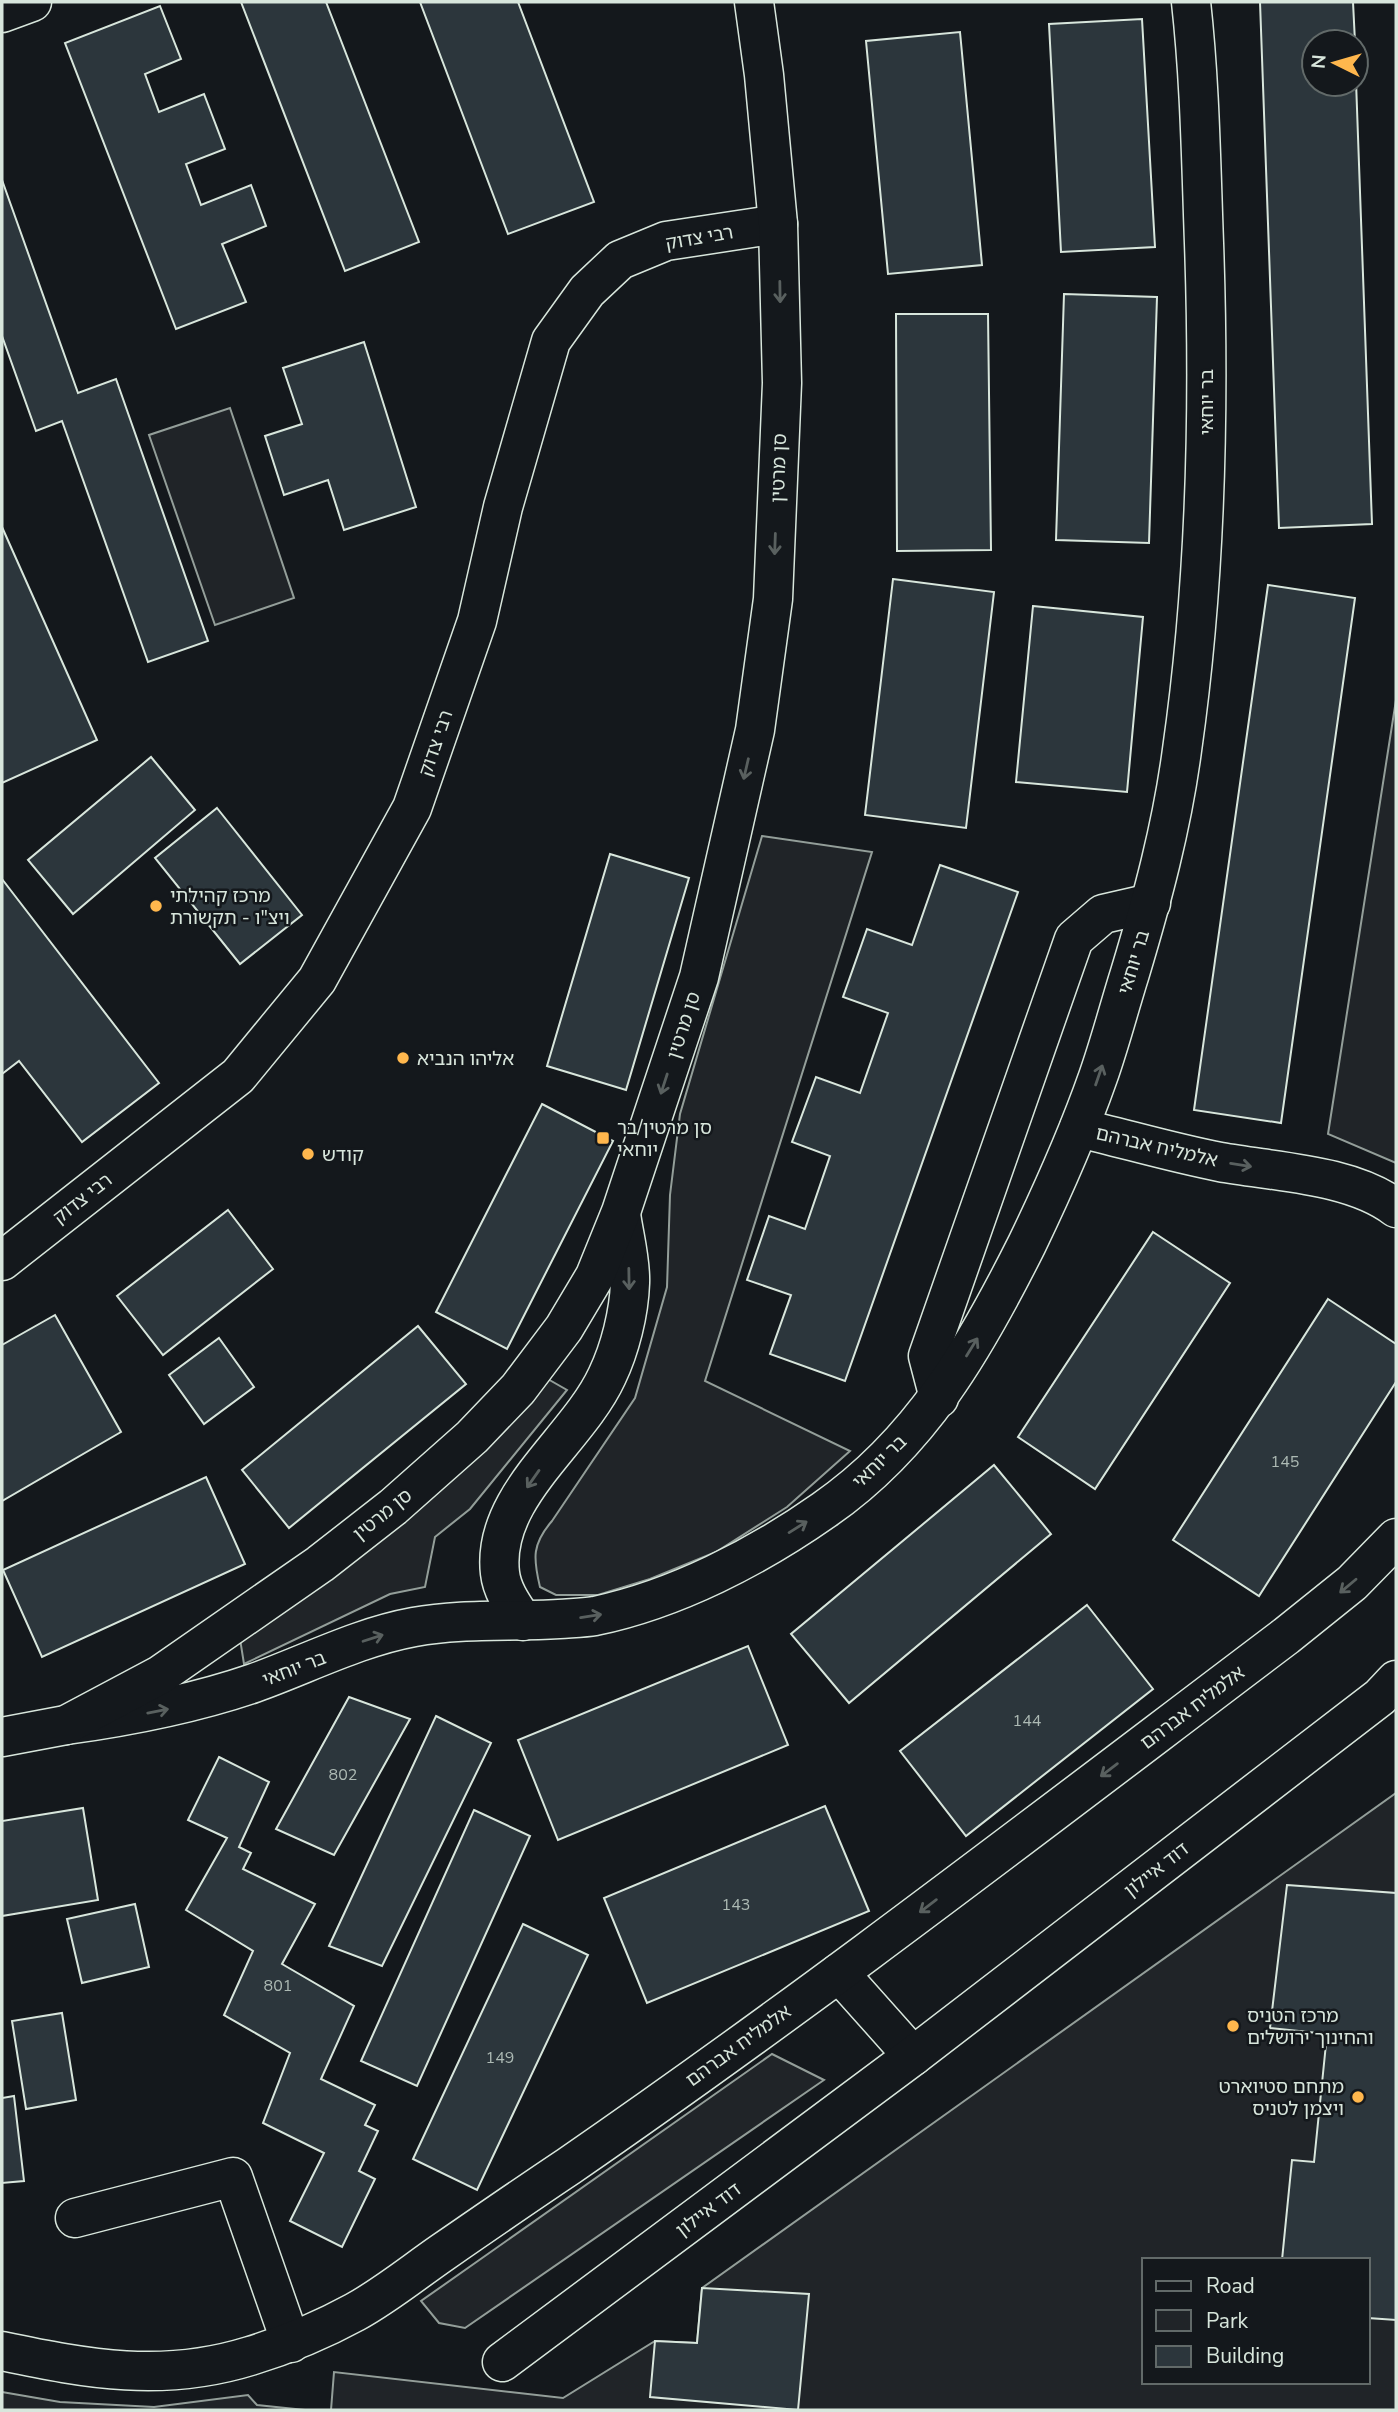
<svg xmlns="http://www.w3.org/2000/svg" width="1398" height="2412" font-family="'Nunito Sans','Noto Sans Hebrew',sans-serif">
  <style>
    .green { fill: #202428; stroke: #939e99; stroke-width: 2; fill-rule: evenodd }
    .building { fill: #2c363c; stroke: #d8e6dc; stroke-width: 2 }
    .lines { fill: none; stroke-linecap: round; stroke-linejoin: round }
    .minor-casing { stroke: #d8e6dc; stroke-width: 41 }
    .minor { stroke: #14181c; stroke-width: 38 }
    .oneway { stroke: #59605f }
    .poi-dot { fill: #ffb74d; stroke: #14181c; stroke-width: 2.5 }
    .labels { text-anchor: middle; stroke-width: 5; stroke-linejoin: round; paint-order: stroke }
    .number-label { font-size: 16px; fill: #adbab4 }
    .street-label { font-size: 19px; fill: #d8e6dc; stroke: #14181c }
    .poi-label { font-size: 19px; fill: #d8e6dc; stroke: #14181c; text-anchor: start }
  </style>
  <rect width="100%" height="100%" fill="#14181c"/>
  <g class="green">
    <path d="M230,408L294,598L215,625L149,435Z"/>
    <path d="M1396,700V1163L1328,1134Z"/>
    <path d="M762,836L872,852L705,1381L850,1451L787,1507L716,1552L650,1579L598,1595H556L540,1587C533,1558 532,1544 552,1521L635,1398L667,1287L670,1195L680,1114Z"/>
    <path d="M546,1378L567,1390L470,1509L435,1537L425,1587L390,1594L244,1664L240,1639Z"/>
    <path d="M1396,1793V2410H331L334,2372L563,2398L655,2341L697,2343L702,2288ZM1144,2260H1368V2382H1144Z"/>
    <path d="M772,2054L824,2080L465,2328L439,2323L421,2301Z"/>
    <path d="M2,2392L60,2402L154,2407L248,2395L257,2405L305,2410H2Z"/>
  </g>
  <g class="building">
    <path d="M241,2H326L419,242L345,271Z"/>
    <path d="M420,2H518L594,202L508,234Z"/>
    <path d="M1260,2H1353L1355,42H1314V84H1356V81L1372,524L1279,528Z"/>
    <path d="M160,6L181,59L145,74L159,112L204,94L225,149L186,164L201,205L251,185L266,226L222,244L246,302L176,329L65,43Z"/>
    <path d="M1142,19L1155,247L1061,252L1049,24Z"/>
    <path d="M960,32L982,265L888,274L866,41Z"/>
    <path d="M2,180L78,393L116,379L208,641L148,662L62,421L36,431L2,336Z"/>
    <path d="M1064,294L1157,297L1149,543L1056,540Z"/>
    <path d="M896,314H988L991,550L897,551Z"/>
    <path d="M364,342L416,507L344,530L328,480L284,495L265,436L302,424L283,368Z"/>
    <path d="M2,527L97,740L2,783Z"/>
    <path d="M893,579L994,592L966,828L865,815Z"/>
    <path d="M1268,585L1355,598L1281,1123L1194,1110Z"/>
    <path d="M1033,606L1143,617L1127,792L1016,782Z"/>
    <path d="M151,757L195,810L73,914L28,860Z"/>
    <path d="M217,808L302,915L240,964L155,858Z"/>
    <path d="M610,854L689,878L626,1090L547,1066Z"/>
    <path d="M940,865L1018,892L845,1381L770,1354L791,1295L747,1280L769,1216L805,1229L830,1156L792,1142L816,1077L860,1093L888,1013L843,997L867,929L912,945Z"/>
    <path d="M2,879L159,1083L82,1142L19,1061L2,1074Z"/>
    <path d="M542,1104L613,1141L507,1349L436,1312Z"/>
    <path d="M228,1210L273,1269L163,1355L117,1296Z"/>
    <path d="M1153,1232L1230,1283L1095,1489L1018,1437Z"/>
    <path d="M1328,1299L1396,1344V1382L1259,1596L1173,1540Z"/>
    <path d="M55,1315L121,1432L2,1501V1345Z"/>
    <path d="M418,1326L466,1384L289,1528L242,1470Z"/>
    <path d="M219,1338L254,1387L204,1424L169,1375Z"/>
    <path d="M994,1465L1051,1534L849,1703L791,1634Z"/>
    <path d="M206,1477L245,1564L42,1657L3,1570Z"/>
    <path d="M1087,1605L1153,1689L966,1836L900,1751Z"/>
    <path d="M748,1646L788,1745L558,1840L518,1740Z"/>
    <path d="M349,1697L410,1719L334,1855L276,1829Z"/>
    <path d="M436,1716L491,1743L382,1966L329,1946Z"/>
    <path d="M219,1757L269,1782L239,1847L251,1853L243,1869L315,1904L282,1964L354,2006L321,2079L375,2105L365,2125L378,2131L359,2171L375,2179L342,2247L290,2221L324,2153L263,2123L290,2053L224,2015L253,1951L186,1910L227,1838L188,1820Z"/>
    <path d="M825,1806L869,1911L647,2003L604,1898Z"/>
    <path d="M83,1808L98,1900L2,1916V1821Z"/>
    <path d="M474,1810L530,1836L417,2086L361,2061Z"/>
    <path d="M1287,1885L1396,1893V2320L1368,2318V2260H1282L1292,2160L1314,2162L1327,2034L1270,2028Z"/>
    <path d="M135,1904L149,1967L82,1983L67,1919Z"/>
    <path d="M523,1924L588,1955L477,2190L413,2159Z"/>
    <path d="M62,2013L76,2100L26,2109L12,2021Z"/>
    <path d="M14,2096L24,2181L2,2183V2098Z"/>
    <path d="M702,2288L809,2294L798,2410L650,2397L655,2341L697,2343Z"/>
  </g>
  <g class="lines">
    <g class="minor-casing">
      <g id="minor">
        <path d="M2,13L32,2"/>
        <path d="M1079,1128C1126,1139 1173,1153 1220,1162C1275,1172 1351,1174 1396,1208"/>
        <path d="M2,1261L238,1076L317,980L412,808L477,621L503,507L551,341L587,291L620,260L666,241L778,224"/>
        <path d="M939,1398L928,1356L1074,939L1103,914L1151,903"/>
        <path d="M523,1621C513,1606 502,1591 500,1573C491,1496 577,1441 607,1376C620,1349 629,1313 630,1283C631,1261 624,1236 621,1214"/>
        <path d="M66,1725C131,1716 193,1704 254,1683C307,1664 359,1637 414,1627C462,1618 511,1622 559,1619C571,1618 583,1618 595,1616C676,1599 757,1557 824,1510C921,1443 976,1346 1027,1244C1053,1190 1078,1134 1098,1077C1110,1043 1119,1008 1130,973C1152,900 1172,826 1182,750C1206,582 1210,413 1204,243C1201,162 1200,82 1191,2"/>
        <path d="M2,1737L66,1725L160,1675L320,1564L393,1507L472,1437L518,1389L564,1328L595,1276L621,1212L699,977L755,730L773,599L782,383L778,224L764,75L754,2"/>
        <path d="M839,1973L913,2056"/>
        <path d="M75,2218L233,2177L291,2343"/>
        <path d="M2,2351C88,2369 163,2383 250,2356C286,2345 322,2330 355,2312C386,2295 414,2272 443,2252C485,2223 527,2194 569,2166C814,1997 1049,1815 1286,1636L1352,1583L1396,1538"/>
        <path d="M502,2362L913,2056L1380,1697L1396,1680"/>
      </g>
    </g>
    <use href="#minor" class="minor"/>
  </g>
  <defs><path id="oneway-shaft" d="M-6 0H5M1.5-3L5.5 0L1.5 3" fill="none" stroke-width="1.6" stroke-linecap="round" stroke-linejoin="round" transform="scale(1.75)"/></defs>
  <g class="oneway">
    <use href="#oneway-shaft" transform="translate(780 292) rotate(89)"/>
    <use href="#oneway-shaft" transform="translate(775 544) rotate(92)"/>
    <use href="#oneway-shaft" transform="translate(746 769) rotate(103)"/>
    <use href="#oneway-shaft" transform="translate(1099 1075) rotate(-71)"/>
    <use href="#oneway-shaft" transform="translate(664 1084) rotate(108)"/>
    <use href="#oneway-shaft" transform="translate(1241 1165) rotate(9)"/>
    <use href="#oneway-shaft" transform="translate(629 1279) rotate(89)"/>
    <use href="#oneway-shaft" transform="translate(972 1347) rotate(-58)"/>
    <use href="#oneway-shaft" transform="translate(533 1479) rotate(125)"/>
    <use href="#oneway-shaft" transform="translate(798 1527) rotate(-32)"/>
    <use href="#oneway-shaft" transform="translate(1348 1586) rotate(140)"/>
    <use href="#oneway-shaft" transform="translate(591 1616) rotate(-9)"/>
    <use href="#oneway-shaft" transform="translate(373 1638) rotate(-18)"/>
    <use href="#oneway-shaft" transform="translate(158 1711) rotate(-11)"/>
    <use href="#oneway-shaft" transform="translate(1109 1770) rotate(143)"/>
    <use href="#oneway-shaft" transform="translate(928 1906) rotate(143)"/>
  </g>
  <g class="poi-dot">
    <circle cx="156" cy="906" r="7"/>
    <circle cx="403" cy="1058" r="7"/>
    <rect x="596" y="1131" width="14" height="14" rx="3.5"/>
    <circle cx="308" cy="1154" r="7"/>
    <circle cx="1233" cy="2026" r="7"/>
    <circle cx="1358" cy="2097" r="7"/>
  </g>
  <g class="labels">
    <g class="number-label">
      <text x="1285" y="1467">145</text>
      <text x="1027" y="1726">144</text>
      <text x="343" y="1780">802</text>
      <text x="736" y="1910">143</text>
      <text x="278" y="1991">801</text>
      <text x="500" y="2063">149</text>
    </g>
    <g class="street-label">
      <text transform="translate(699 237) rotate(-10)" y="7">רבי צדוק</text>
      <text transform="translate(1206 402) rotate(-90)" y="7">בר יוחאי</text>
      <text transform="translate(778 468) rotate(-88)" y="7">סן מרטין</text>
      <text transform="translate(435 743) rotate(-71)" y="7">רבי צדוק</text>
      <text transform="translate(1133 962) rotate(-73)" y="7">בר יוחאי</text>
      <text transform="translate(683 1025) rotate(-72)" y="7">סן מרטין</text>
      <text transform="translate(1157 1146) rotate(13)" y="7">אלמליח אברהם</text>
      <text transform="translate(82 1198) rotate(-38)" y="7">רבי צדוק</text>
      <text transform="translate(879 1461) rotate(-44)" y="7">בר יוחאי</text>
      <text transform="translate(382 1514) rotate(-39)" y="7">סן מרטין</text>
      <text transform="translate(294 1668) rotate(-21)" y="7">בר יוחאי</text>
      <text transform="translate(1192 1707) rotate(-37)" y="7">אלמליח אברהם</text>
      <text transform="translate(1156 1869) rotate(-38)" y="7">דוד איילון</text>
      <text transform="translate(738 2045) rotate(-36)" y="7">אלמליח אברהם</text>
      <text transform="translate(708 2209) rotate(-37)" y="7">דוד איילון</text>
    </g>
    <g class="poi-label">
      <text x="170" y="902">מרכז קהילתי<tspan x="170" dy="22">ויצ"ו - תקשורת</tspan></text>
      <text x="417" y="1065">אליהו הנביא</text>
      <text x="617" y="1134">סן מרטין/בר<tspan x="617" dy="22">יוחאי</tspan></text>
      <text x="322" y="1161">קודש</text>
      <text x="1247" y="2022">מרכז הטניס<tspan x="1247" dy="22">והחינוך ירושלים</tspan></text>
      <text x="1344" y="2093" text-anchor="end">מתחם סטיוארט<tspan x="1344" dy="22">ויצמן לטניס</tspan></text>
    </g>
  </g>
  <rect width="1398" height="2412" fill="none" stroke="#d8e6dc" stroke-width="7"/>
  <rect x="1142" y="2258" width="228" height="126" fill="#14181c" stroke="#626a69" stroke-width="2"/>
  <rect x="1156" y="2281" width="35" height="10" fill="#14181c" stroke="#626a69" stroke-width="2"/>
  <text x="1206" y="2293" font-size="21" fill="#d8e6dc">Road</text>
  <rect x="1156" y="2310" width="35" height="21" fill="#202428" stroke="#626a69" stroke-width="2"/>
  <text x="1206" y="2328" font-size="21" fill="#d8e6dc">Park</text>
  <rect x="1156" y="2346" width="35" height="21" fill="#2c363c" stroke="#626a69" stroke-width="2"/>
  <text x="1206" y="2363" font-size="21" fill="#d8e6dc">Building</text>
  <g transform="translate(1335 63) rotate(275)"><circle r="33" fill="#14181c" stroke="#626a69" stroke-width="2"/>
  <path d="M0-5L12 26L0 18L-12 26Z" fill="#ffb74d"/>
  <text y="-10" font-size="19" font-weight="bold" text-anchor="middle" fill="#d8e6dc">N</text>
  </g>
</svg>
